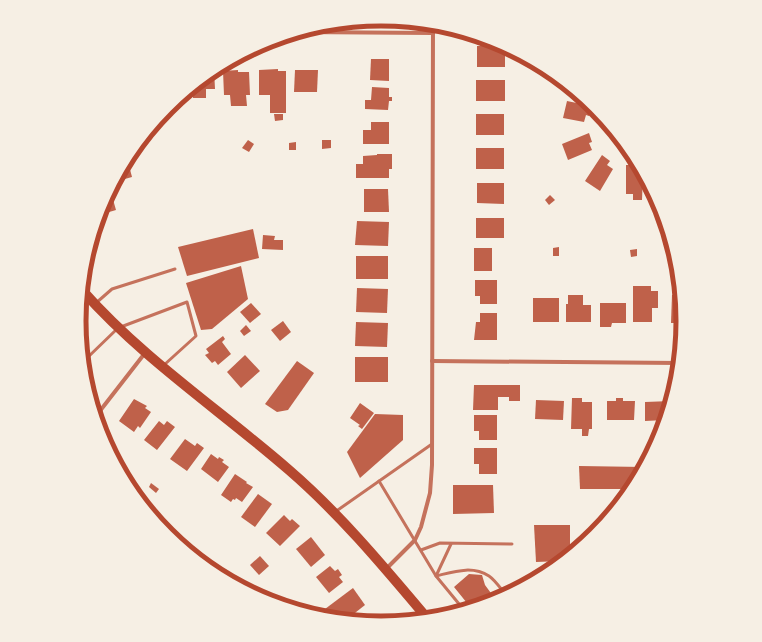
<svg xmlns="http://www.w3.org/2000/svg" width="762" height="642" font-family="Commissioner,sans-serif">
  <style>
    .building { fill: #bf614a }
    .lines { fill: none; stroke-linecap: round; stroke-linejoin: round }
    .service { stroke: #c5725c; stroke-width: 3 }
    .minor { stroke: #c5725c; stroke-width: 4 }
    .primary { stroke: #b5482f; stroke-width: 10 }
    .rim { fill: none; stroke: #b5482f; stroke-width: 5 }
  </style>
  <rect width="100%" height="100%" fill="#f6efe4"/>
  <g class="building">
    <rect x="477" y="46" width="28" height="21"/>
    <path d="M371,59H389V81L370,80Z"/>
    <path d="M214,69L215,89H206V98H193V87Z"/>
    <path d="M278,69V71H286V113H270V95H259V70Z"/>
    <path d="M238,70V72H249L250,95H246L247,106H231L230,95H224L223,71Z"/>
    <path d="M295,70H318L317,92H294Z"/>
    <rect x="476" y="80" width="29" height="21"/>
    <path d="M372,87L389,88V97H392V101H389L388,110L365,109V100H371Z"/>
    <path d="M567,101L591,106L589,116L586,115L584,122L563,118Z"/>
    <path d="M274,114H283V120L275,121Z"/>
    <rect x="476" y="114" width="28" height="21"/>
    <path d="M371,122H389V144H363V130H371Z"/>
    <path d="M589,133L592,142L589,143L592,150L568,160L562,144Z"/>
    <path d="M248,140L254,144L249,152L242,148Z"/>
    <path d="M322,140H331V148L322,149Z"/>
    <path d="M296,142V150H289V143Z"/>
    <rect x="476" y="148" width="28" height="21"/>
    <path d="M377,154H392V169H389V178H356V164H363V156L377,155Z"/>
    <path d="M602,155L610,161L607,165L613,169L600,191L585,181Z"/>
    <path d="M127,158L132,177L114,182Z"/>
    <path d="M626,165H636V169H641L643,173L642,200H633V194H626Z"/>
    <path d="M477,183H504V204L477,203Z"/>
    <path d="M364,189H388L389,212H364Z"/>
    <path d="M550,195L555,200L549,205L545,200Z"/>
    <path d="M112,196L116,210L99,215L106,198Z"/>
    <rect x="476" y="218" width="28" height="20"/>
    <path d="M357,221L389,222L388,246L355,245Z"/>
    <path d="M253,229L259,258L187,276L178,247Z"/>
    <path d="M263,235L275,236L274,240H283V250L262,249Z"/>
    <path d="M559,247V256H553V248Z"/>
    <rect x="474" y="248" width="18" height="23"/>
    <path d="M637,249V256L631,257L630,250Z"/>
    <rect x="356" y="256" width="32" height="23"/>
    <path d="M241,266L248,299L212,329L201,330L186,283Z"/>
    <path d="M475,280H497V304H480V296H475Z"/>
    <path d="M633,286H651V291H658V308H652V322H633Z"/>
    <path d="M357,288L388,289L387,313L356,312Z"/>
    <path d="M568,295H583V305H591V322H566V304H568Z"/>
    <path d="M672,295H680L683,323H671Z"/>
    <rect x="533" y="298" width="26" height="24"/>
    <path d="M251,303L261,314L250,323L240,312Z"/>
    <path d="M600,303H626V323H612L611,327H600Z"/>
    <path d="M480,313H497V340H474L476,322H480Z"/>
    <path d="M283,321L291,332L280,341L271,330Z"/>
    <path d="M356,322L388,323L387,347L355,346Z"/>
    <path d="M246,325L251,331L244,336L240,331Z"/>
    <path d="M223,336L225,339L222,342L231,354L218,365L215,361L212,363L205,355L209,353L206,349Z"/>
    <path d="M245,355L260,371L241,388L227,372Z"/>
    <rect x="355" y="357" width="33" height="25"/>
    <path d="M297,361L314,373L288,410L277,412L265,404Z"/>
    <path d="M474,385H520V401H509V397H498V410H473Z"/>
    <path d="M572,398H582V402H592V429H589L588,436H582V429H571Z"/>
    <path d="M616,398H623V401H635L634,420H607V401H616Z"/>
    <path d="M134,399L147,406L145,408L151,412L140,428L138,426L134,432L119,421Z"/>
    <path d="M536,400L564,401L563,420L535,419Z"/>
    <path d="M671,401L665,420L645,421V402Z"/>
    <path d="M360,403L374,413L362,429L358,426L360,425L350,418Z"/>
    <path d="M375,414L403,415V440L360,478L347,452Z"/>
    <path d="M474,415H497V440H479V431H474Z"/>
    <path d="M159,421L164,425L167,421L175,427L157,450L144,440Z"/>
    <path d="M185,439L195,446L197,443L204,448L187,471L170,459Z"/>
    <path d="M474,448H497V474H479V464H474Z"/>
    <path d="M211,454L218,459L219,457L224,460L222,462L229,467L218,482L201,469Z"/>
    <path d="M579,466L644,467L632,489H580Z"/>
    <path d="M235,474L247,482L246,483L253,487L242,502L236,498L235,500L233,499L231,502L221,495Z"/>
    <path d="M151,483L159,489L156,493L149,487Z"/>
    <path d="M453,485H493L494,513L453,514Z"/>
    <path d="M258,494L272,504L255,527L241,517Z"/>
    <path d="M284,515L290,521L292,519L300,526L280,546L266,533Z"/>
    <path d="M534,525H570V554L562,561L536,562Z"/>
    <path d="M311,537L325,555L311,567L296,549Z"/>
    <path d="M260,556L269,566L259,575L250,565Z"/>
    <path d="M330,566L335,571L338,569L342,575L339,577L343,582L329,593L316,577Z"/>
    <path d="M469,574L482,575L485,585L496,600L471,608L454,587Z"/>
    <path d="M353,588L365,605L346,620L331,618L325,609Z"/>
  </g>
  <g class="lines">
    <g class="service">
      <path d="M96,303L112,289L175,269"/>
      <path d="M82,354L86,359L118,328L187,302L196,336L164,365"/>
      <path d="M379,481L436,576C453,572 472,565 489,576C495,580 501,589 506,595"/>
      <path d="M335,512L432,444"/>
      <path d="M451,544L436,576L464,610"/>
      <path d="M421,550L440,543L512,544"/>
    </g>
    <g class="minor">
      <path d="M298,32L433,33"/>
      <path d="M432,361L679,363"/>
      <path d="M96,416L145,353"/>
      <path d="M386,569L415,540L421,527L430,493L432,465L433,24"/>
    </g>
    <path class="primary" d="M82,290C143,359 220,410 289,470C340,514 384,567 427,618"/>
  </g>
  <path d="M0 0H762V642H0ZM86 321a295 295 0 1 1 590 0a295 295 0 1 1-590 0Z" fill="#f6efe4" fill-rule="evenodd"/>
  <path class="rim" d="M86 321a295 295 0 1 1 590 0a295 295 0 1 1-590 0Z"/>
</svg>
